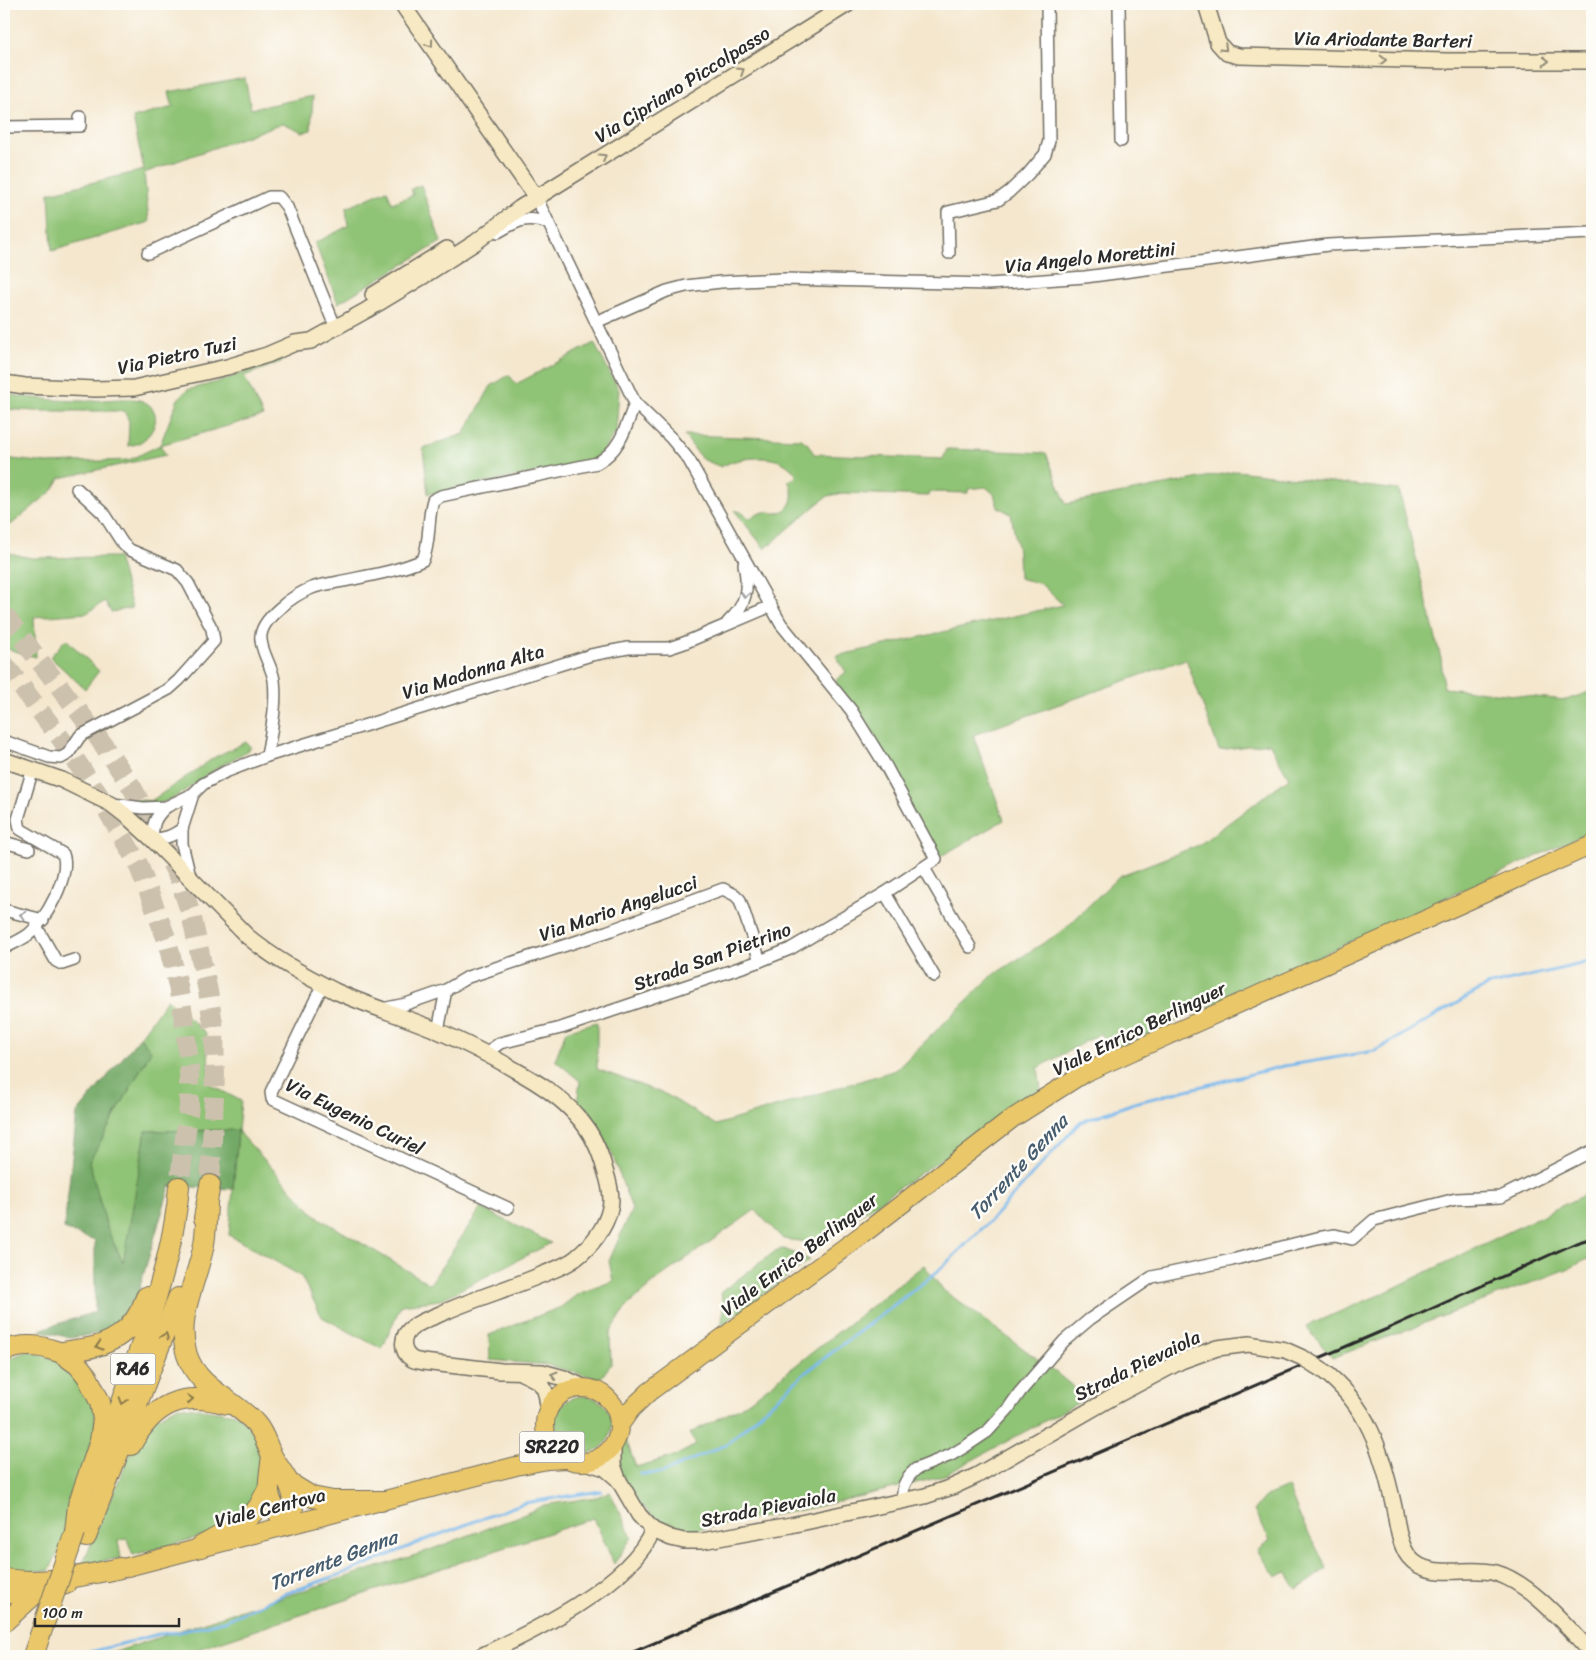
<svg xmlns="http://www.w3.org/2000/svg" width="1596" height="1660" font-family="Sriracha,sans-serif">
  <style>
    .green { fill: #8fc374; stroke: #5d7750 }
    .forest { fill: #73a966; stroke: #4f6a48 }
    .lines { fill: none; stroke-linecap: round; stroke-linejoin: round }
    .stream { stroke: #78b8ec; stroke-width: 3 }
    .highway-tunnel { stroke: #ccc1ad; stroke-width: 20; stroke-dasharray: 20 10; stroke-linecap: butt }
    .street-casing { stroke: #716d64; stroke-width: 14 }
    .secondary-casing { stroke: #716d64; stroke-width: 18 }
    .primary-casing { stroke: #716d64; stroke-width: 20 }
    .highway-casing { stroke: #716d64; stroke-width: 22 }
    .street { stroke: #fff; stroke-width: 11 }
    .secondary { stroke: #f7e9c3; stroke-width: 15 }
    .primary { stroke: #eac769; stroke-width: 18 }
    .highway { stroke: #eac769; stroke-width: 20 }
    .rail { stroke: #2b2b2b; stroke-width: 3 }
    .secondary-bridge-casing { stroke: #716d64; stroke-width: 18; stroke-linecap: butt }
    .highway-bridge-casing { stroke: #716d64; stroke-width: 22; stroke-linecap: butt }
    .secondary-bridge { stroke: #f7e9c3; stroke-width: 15 }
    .highway-bridge { stroke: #eac769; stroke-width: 20 }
    .oneway { stroke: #918a77 }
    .oneway2 { stroke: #a0a0a0 }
    .oneway3 { stroke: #8a794a }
    .labels { text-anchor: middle; stroke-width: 5; stroke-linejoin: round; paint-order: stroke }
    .shield { fill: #fdfcf7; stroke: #6a6a68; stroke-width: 1 }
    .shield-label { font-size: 18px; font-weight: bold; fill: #2b2b2b }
    .street-label { font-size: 19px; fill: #2b2b2b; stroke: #fdfcf7 }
    .water-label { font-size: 20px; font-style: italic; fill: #465c6f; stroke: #fdfcf7 }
  </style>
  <rect width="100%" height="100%" fill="#fdfcf7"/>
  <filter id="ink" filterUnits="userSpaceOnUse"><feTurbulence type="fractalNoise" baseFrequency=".02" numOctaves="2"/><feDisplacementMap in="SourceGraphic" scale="10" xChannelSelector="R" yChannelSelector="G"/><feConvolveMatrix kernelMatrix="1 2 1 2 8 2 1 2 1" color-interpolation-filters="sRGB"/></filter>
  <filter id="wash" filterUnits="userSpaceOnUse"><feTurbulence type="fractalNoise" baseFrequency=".0096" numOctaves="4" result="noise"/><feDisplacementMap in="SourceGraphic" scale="20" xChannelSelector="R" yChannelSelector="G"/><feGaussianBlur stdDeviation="1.12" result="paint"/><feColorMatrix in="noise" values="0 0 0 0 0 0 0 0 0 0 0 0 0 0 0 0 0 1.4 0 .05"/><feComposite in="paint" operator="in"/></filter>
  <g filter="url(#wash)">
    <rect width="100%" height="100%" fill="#f4e7ce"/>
    <g class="green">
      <path d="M245,78L251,109L313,96L311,130L303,132L283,123L144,173L149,222L52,251L49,193L144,170L133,118L173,107L169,92Z"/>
      <path d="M421,185L441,242L338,303L315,243L348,226L346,208L387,190L392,203L413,195L411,189Z"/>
      <path d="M594,343L619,390L616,432L597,459L585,463L428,494L423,448L464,434L491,386L509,375L516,384Z"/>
      <path d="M282,358L283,361L244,376L263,416L160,445L166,455L60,478L53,490L12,524L4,525V458L47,463L129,460L160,445L178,399L187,390L221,381Z"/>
      <path d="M4,394C31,398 58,401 85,401C98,401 129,397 139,400C162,406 159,429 142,441C139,444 133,445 128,446L129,421L124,411H35L4,409Z"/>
      <path d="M684,435L801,439L808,444L814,454L943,459L947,449L1046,453L1066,504L1237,471L1399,490L1441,659L1444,688L1566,700L1592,691V831L1109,1052L1101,1033L1038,1068L1041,1091L852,1220L831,1237L816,1243L783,1239L755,1210L659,1278L627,1306L610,1333L611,1364L600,1379L548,1365L490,1360L489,1335L561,1307L578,1294L613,1281L609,1261L632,1209L612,1154L577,1104L580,1081L555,1060L566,1031L597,1022V1069L667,1095L716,1125L896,1070L993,975L1064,930L1119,876L1199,845L1289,778L1269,743L1219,750L1186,659L973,735L1004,820L936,859L844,702L836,680L846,672L836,656L1063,605L1041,584L1019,578L1018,552L1011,514L998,507L994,494L986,487L968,489V493L930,492L929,496L843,493L828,496L817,504L765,549L734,510L741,512L749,518C754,517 760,512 765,512C769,511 772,514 777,513C793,510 796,493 788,481L795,479L796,473C792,470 788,465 783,463C768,454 735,458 721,467L702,459Z"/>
      <path d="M4,552L31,558L118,557L132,608L111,612L105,601L87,613L34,617L36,657L4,648Z"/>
      <path d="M66,639L99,671L85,689L50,657Z"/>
      <path d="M246,742L251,748C237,758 222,764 208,774C184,790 170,807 138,805C130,804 120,799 112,797L151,801L215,757Z"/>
      <path d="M167,999L206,1033L211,1085L241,1101L238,1131L316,1216L430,1284L481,1208L551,1243L440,1300L401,1305L382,1349L322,1317L301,1276L229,1235L238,1131H146L124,1264L108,1231L89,1162L151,1051L140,1037Z"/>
      <path d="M1592,1191V1257L1565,1270L1332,1358L1306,1326L1384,1293Z"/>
      <path d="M784,1249L810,1260L722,1325L723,1308L721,1292L777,1250Z"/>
      <path d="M924,1265L943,1290L1054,1371L1087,1398L941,1477L810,1508L690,1531L659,1521L635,1499L619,1472L618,1454L625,1437L636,1467L675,1456L696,1445L690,1433L739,1408L759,1394Z"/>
      <path d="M29,1351L54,1359L76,1373L94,1401L96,1426L62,1544L49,1571L4,1570V1360Z"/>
      <circle cx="583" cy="1425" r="29"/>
      <path d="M179,1406L237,1414L257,1437L267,1467L247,1513L214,1533L133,1555L127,1539L118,1541L121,1558L82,1565L131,1452L155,1419Z"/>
      <path d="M1288,1487L1300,1517L1327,1568L1297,1590L1286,1572L1276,1577L1257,1550L1270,1540L1254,1511L1266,1496Z"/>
      <path d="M610,1492L632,1537L614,1564L594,1518L177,1656H103L226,1615L419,1554L525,1514L544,1505L596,1497Z"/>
    </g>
    <path class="forest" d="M140,1037L151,1051L89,1162L108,1231L123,1263L146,1131L238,1130L233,1189L170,1186L132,1313L107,1332L71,1338L39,1330L95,1312V1241L64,1229L77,1113Z"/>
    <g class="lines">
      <g class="stream">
        <path d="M640,1474L662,1473L727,1444L805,1373L937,1272L990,1221L1080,1122L1134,1103L1284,1066L1375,1051L1486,986L1581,964L1592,960"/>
        <path d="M76,1656L159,1634L180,1632L227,1620L284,1594L353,1570L422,1541L524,1503L601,1491"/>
      </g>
    </g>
  </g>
  <g filter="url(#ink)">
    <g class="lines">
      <g class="highway-tunnel">
        <path d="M4,615L96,734L133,789L179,878L191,914L199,950L208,991L214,1030L215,1075L210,1185"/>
        <path d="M4,664L62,740L98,794L138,864L167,940L178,986L185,1025L189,1066V1106L179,1187"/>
      </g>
      <g class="street-casing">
        <g id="street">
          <path d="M1119,4L1121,141"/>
          <path d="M4,127L80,126V117"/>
          <path d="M498,232C517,221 526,215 548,223"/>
          <path d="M148,253L269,197H279L287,207L332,319"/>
          <path d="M949,253L948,212L998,200L1009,192L1028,174L1045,154L1049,141L1047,4"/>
          <path d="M596,322L667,291L686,286L721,282L783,279L989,284L1085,277L1328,245L1592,233"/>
          <path d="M728,622C747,605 749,588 744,564"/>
          <path d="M4,741L49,757L61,758L68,754L80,736L169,689L179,680L214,641L212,629L188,583L177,570L130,550L123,544L103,513L77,489"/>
          <path d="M267,756C271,731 277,706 274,680C272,667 262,653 261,640C258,620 295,594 312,588C320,585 329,584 338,582C366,576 396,572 423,560C431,540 427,520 433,500L441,496L597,463C621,450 626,426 635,403"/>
          <path d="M113,804L143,808L166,807L193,794L203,784L225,772L267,756L591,655L628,648H669L684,643L771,606"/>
          <path d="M166,807C154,818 153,824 152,839C165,839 172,836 182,829"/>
          <path d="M4,842L29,849"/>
          <path d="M924,868L970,947"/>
          <path d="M190,877L182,844V829L193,794"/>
          <path d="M885,893L934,976"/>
          <path d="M4,910L43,920"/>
          <path d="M36,926L56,961L62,964L74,960"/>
          <path d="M4,948C12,944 21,940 28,935C45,922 71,875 63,854L20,829L18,819L33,769"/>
          <path d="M323,984L271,1092L272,1099L508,1208"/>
          <path d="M446,990L468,977L606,932L723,889L735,895L740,900L760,961"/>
          <path d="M382,1009L406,1004L446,990L438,1031"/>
          <path d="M486,1053L500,1043L561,1028L760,961L790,949L885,893L936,859L887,768L851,710L781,624L689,460L671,438L635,403L537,199"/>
          <path d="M902,1501L904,1485L909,1476L916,1469L951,1455L966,1446L987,1432L1008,1409L1020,1392L1064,1341L1090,1319L1152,1277L1232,1260L1317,1238L1335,1235L1352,1239L1374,1220L1456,1199L1501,1197L1592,1151"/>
        </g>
      </g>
      <g class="secondary-casing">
        <g id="secondary">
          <path d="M402,4L537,199"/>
          <path d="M1206,4L1218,43L1227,53L1239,56L1446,61H1592"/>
          <path d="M373,295L447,249"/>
          <path d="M4,383L25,386L95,389L134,388L227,367L267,355L295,343L311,341L367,310L425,275L476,242L520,208L848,4"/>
          <path d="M4,760L62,780L111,804L129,818L152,839L247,936C274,959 304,975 335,991C368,1006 403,1016 436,1030C463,1042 490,1055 515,1070C537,1082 560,1096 577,1116C591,1131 600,1151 605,1170C609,1182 613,1196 610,1208C606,1228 591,1246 576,1258C566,1266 553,1270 541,1275C508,1289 473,1299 440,1314C431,1318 421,1321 413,1327C401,1335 400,1351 412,1359C415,1361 420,1361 423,1362L501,1371L542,1372L564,1378L585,1388"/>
          <path d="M1321,1369C1368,1404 1382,1452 1394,1507C1397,1523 1399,1544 1409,1557C1429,1582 1469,1565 1496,1573C1531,1583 1567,1627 1592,1653"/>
          <path d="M522,1373C543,1382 547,1386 548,1410"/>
          <path d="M613,1446V1465L618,1479L639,1515L653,1530L671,1538L684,1541H702L791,1525L925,1496L952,1487L976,1476L1113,1397L1181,1361L1217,1348L1249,1344L1285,1350"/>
          <path d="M586,1462L605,1468L618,1479"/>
          <path d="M481,1656C534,1631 629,1586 653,1530"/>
        </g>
      </g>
      <g class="primary-casing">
        <g id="primary">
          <circle cx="582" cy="1425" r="37"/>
          <path d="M619,1426L631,1409L649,1392L867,1231L1013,1118L1084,1073L1592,845"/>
          <path d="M108,1572L516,1466L548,1460L566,1459"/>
          <path d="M4,1592C25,1600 46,1591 66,1585"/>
          <path d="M4,1623L36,1594"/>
        </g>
      </g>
      <g class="highway-casing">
        <g id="highway">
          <path d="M207,1206C206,1219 206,1232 204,1244C197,1282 175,1316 187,1355C198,1389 234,1399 256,1424C266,1435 267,1449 275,1461C291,1485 299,1495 289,1524C263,1502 268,1487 272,1456"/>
          <path d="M204,1218L210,1185"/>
          <path d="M4,1351C16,1346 28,1345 41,1347C48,1348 54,1351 60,1352C65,1352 70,1351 75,1350C111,1347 135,1331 146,1297"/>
          <path d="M60,1352L78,1365L87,1376L100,1402L103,1419L100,1441L78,1505L75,1532"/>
          <path d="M131,1445C154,1403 181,1391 227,1404"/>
          <path d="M95,1478C112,1432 128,1386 143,1339C159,1290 175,1239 179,1187"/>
          <path d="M289,1483L312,1497L333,1501H381"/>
          <path d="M86,1537L178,1298"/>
          <path d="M200,1547L241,1524L258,1508L268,1489"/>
          <path d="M4,1579C43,1585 82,1576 120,1568"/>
        </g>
      </g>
      <use href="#street" class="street"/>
      <use href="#secondary" class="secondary"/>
      <use href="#primary" class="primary"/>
      <use href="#highway" class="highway"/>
      <path class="rail" d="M624,1656L1387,1329L1576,1243L1592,1238"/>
      <g class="secondary-bridge-casing">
        <path id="secondary-bridge" d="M1285,1350L1303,1358L1321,1369"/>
      </g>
      <g class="highway-bridge-casing">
        <path id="highway-bridge" d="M33,1656L75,1532"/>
      </g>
      <use href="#secondary-bridge" class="secondary-bridge"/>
      <use href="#highway-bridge" class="highway-bridge"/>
    </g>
    <defs><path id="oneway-chevron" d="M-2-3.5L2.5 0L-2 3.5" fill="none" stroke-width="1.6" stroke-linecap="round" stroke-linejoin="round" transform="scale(1.25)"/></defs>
    <g class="oneway">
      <use href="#oneway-chevron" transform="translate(430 44) rotate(55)"/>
      <use href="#oneway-chevron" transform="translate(1224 48) rotate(44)"/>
      <use href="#oneway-chevron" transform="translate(1383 60) rotate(1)"/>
      <use href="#oneway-chevron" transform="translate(1546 61)"/>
      <use href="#oneway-chevron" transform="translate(741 71) rotate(-32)"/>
      <use href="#oneway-chevron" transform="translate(603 157) rotate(-32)"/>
      <use href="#oneway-chevron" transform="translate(554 1375) rotate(-164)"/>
    </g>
    <g class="oneway2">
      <use href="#oneway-chevron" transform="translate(745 595) rotate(100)"/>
      <use href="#oneway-chevron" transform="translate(23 915) rotate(-167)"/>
    </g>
    <g class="oneway3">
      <use href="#oneway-chevron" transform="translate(165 1336) rotate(-69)"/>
      <use href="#oneway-chevron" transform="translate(99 1346) rotate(163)"/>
      <use href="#oneway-chevron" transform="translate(190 1399) rotate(-5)"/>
      <use href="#oneway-chevron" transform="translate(123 1401) rotate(108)"/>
    </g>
  </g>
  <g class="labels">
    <g class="shield">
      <rect x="110.5" y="1353.5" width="45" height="31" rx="4"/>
      <rect x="519.5" y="1431.5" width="65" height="31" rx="4"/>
    </g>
    <g class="shield-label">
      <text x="133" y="1375">RA6</text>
      <text x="552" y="1453">SR220</text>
    </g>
    <g class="street-label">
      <text transform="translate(1383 39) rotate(1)" y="7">Via Ariodante Barteri</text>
      <text transform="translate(682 84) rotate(-32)" y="7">Via Cipriano Piccolpasso</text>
      <text transform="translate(1090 257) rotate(-6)" y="7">Via Angelo Morettini</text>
      <text transform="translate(177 355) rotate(-12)" y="7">Via Pietro Tuzi</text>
      <text transform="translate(473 671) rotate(-17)" y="7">Via Madonna Alta</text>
      <text transform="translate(618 908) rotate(-19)" y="7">Via Mario Angelucci</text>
      <text transform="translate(712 956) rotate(-20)" y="7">Strada San Pietrino</text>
      <text transform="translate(1139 1028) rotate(-26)" y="7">Viale Enrico Berlinguer</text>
      <text transform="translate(355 1116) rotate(26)" y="7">Via Eugenio Curiel</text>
      <text transform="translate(799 1254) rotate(-37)" y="7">Viale Enrico Berlinguer</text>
      <text transform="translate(1137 1365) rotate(-26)" y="7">Strada Pievaiola</text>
      <text transform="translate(270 1507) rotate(-14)" y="7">Viale Centova</text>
      <text transform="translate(768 1507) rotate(-11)" y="7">Strada Pievaiola</text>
    </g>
    <g class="water-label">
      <text transform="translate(1018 1167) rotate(-47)" y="7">Torrente Genna</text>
      <text transform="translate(333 1560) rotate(-21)" y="7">Torrente Genna</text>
    </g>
  </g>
  <rect width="1596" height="1660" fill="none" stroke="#fdfcf7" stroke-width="20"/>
  <path d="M35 1618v8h144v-8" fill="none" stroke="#2b2b2b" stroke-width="2.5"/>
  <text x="42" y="1618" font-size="15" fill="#2b2b2b" stroke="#fdfcf7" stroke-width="4" paint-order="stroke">100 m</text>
</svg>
